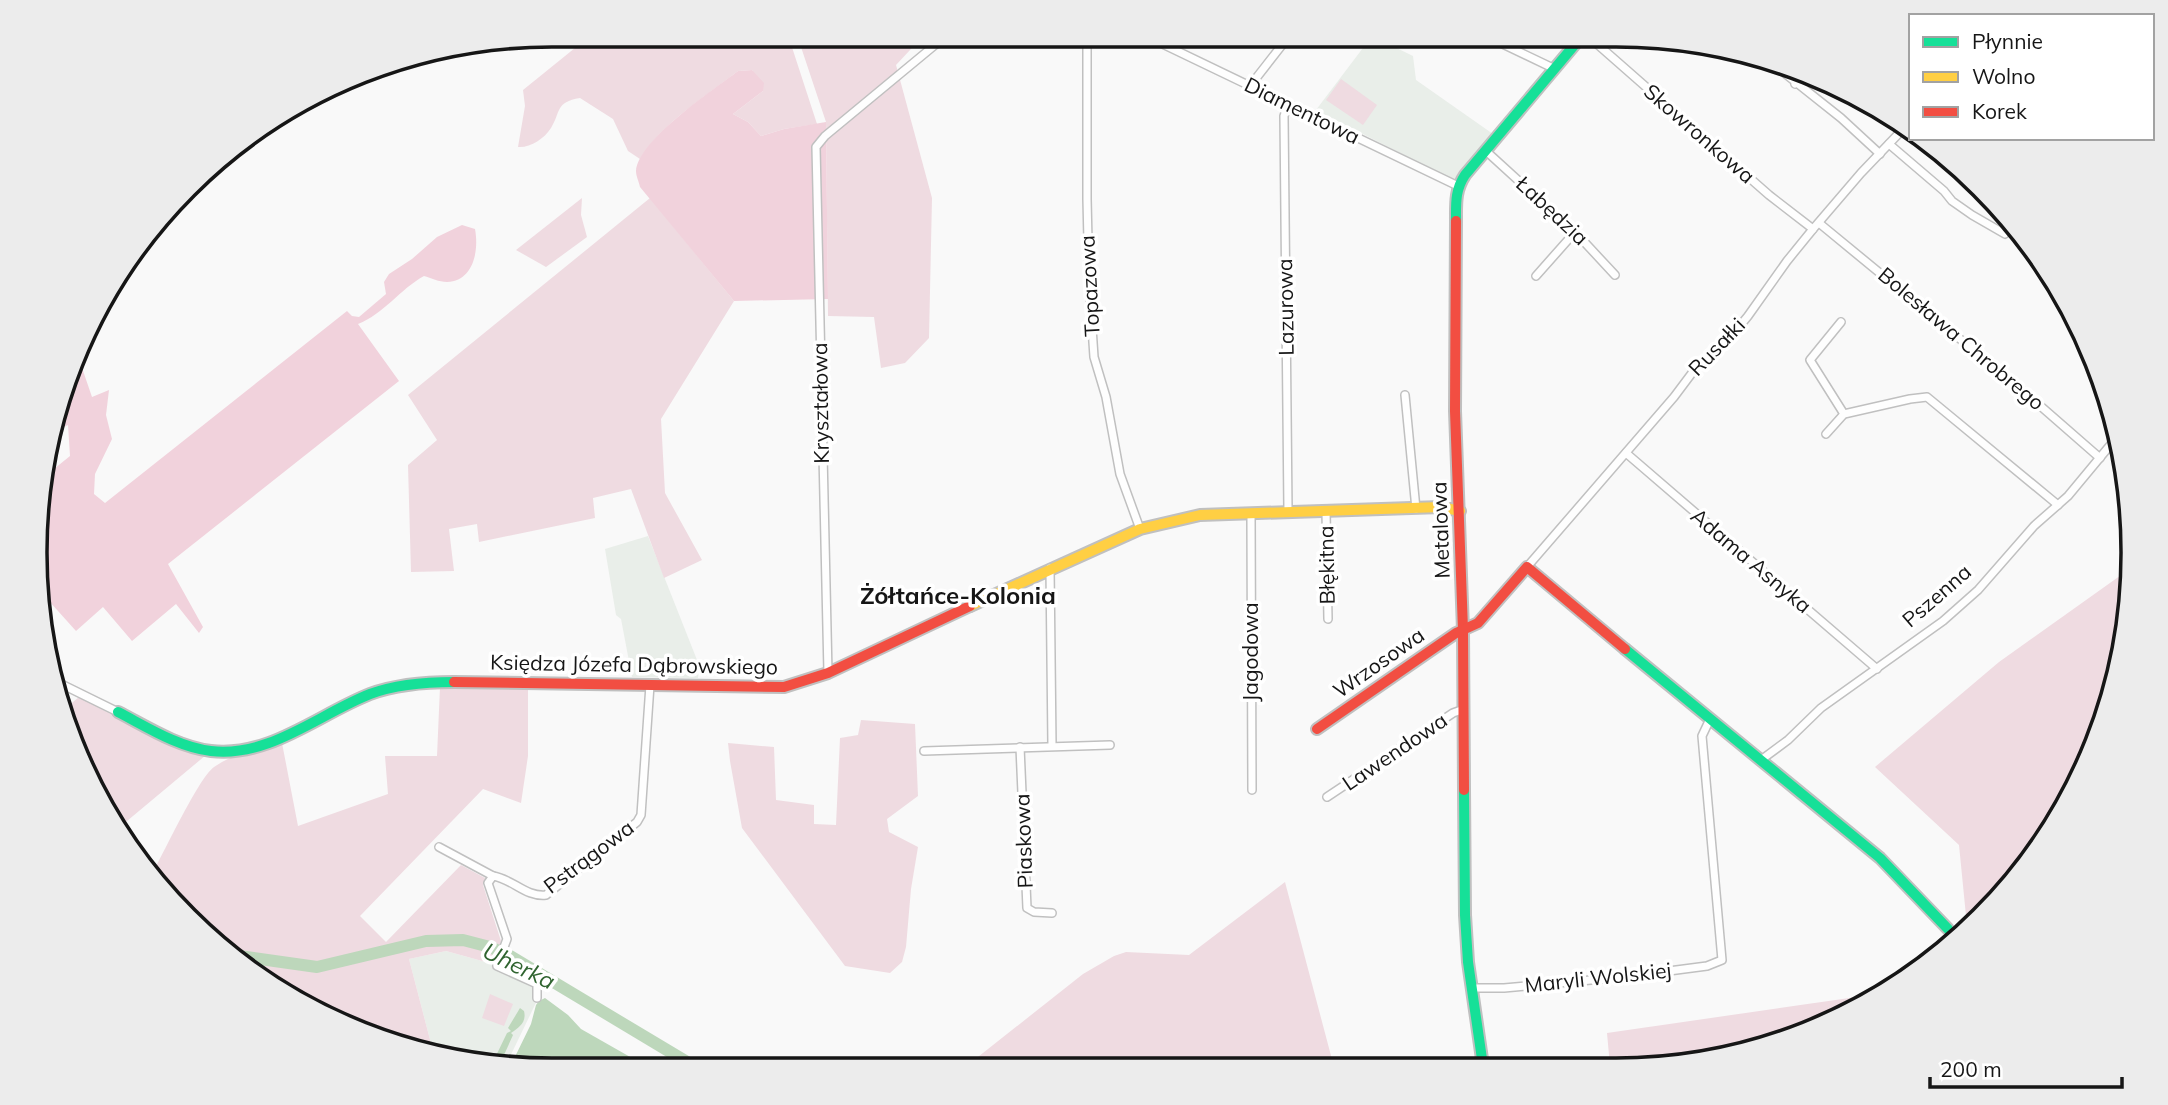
<svg xmlns="http://www.w3.org/2000/svg" width="2168" height="1105" font-family="Mulish,sans-serif">
  <style>
    .built { fill: #e9eee9 }
    .green { fill: #efdbe1 }
    .forest { fill: #f1d2dc }
    .water { fill: #bdd7bb }
    .lines { fill: none; stroke-linecap: round; stroke-linejoin: round }
    .river { stroke: #bdd7bb; stroke-width: 12 }
    .street-casing { stroke: #c0c0c0; stroke-width: 10 }
    .fast-casing { stroke: #c0c0c0; stroke-width: 14 }
    .slow-casing { stroke: #c0c0c0; stroke-width: 14 }
    .jam-casing { stroke: #c0c0c0; stroke-width: 14 }
    .street { stroke: #fefefe; stroke-width: 7 }
    .fast { stroke: #16e098; stroke-width: 10 }
    .slow { stroke: #ffcf43; stroke-width: 10 }
    .jam { stroke: #f24e42; stroke-width: 10 }
    .labels { text-anchor: middle; stroke-width: 7; stroke-linejoin: round; paint-order: stroke }
    .street-label { font-size: 21px; fill: #161616; stroke: #fff }
    .water-label { font-size: 23px; font-style: italic; fill: #306430; stroke: #fff }
    .quarter-label { font-size: 24px; font-weight: bold; fill: #161616; stroke: #fff }
    .rim { fill: none; stroke: #161616; stroke-width: 3.5 }
  </style>
  <rect width="100%" height="100%" fill="#f9f9f9"/>
  <g class="built">
    <path d="M1372,36L1413,56L1416,80L1493,134L1455,181L1316,110Z"/>
    <path d="M648,536L699,665L698,678L632,677L621,619L616,615L605,549Z"/>
    <path d="M446,951L493,964L497,954L512,959L546,982L505,1067L434,1055L409,959Z"/>
  </g>
  <g class="green">
    <path d="M591,35H788L817,124L784,129L761,136L748,122L733,114L763,91L752,70L738,71C705,97 663,122 640,159L628,151L613,119L580,98C555,102 561,112 551,128C544,139 530,148 518,147L525,106L523,90Z"/>
    <path d="M797,35H924L896,65L932,198L929,338L905,363L881,368L874,317L828,316L826,122Z"/>
    <path d="M1341,79L1377,105L1363,125L1326,100Z"/>
    <path d="M236,143L245,153L177,207L173,202Z"/>
    <path d="M582,198L581,215L587,237L546,267L516,250Z"/>
    <path d="M650,198L734,301L661,419L665,493L702,560L664,578L631,489L593,498L595,518L479,542L477,524L449,529L454,571L411,572L408,465L437,440L408,395Z"/>
    <path d="M2131,568L2132,586L2115,686L2080,781L2026,868L1967,926L1959,845L1875,767L1999,662Z"/>
    <path d="M440,687L528,689V756L521,803L483,789L360,916L386,942L461,865L485,878L483,885L501,941L493,964L446,951L409,959L434,1055L419,1052L324,1017L187,919L153,872C165,851 198,779 214,767C234,753 260,749 282,743L298,826L388,794L385,756H437Z"/>
    <path d="M79,697L161,741L206,755L121,826L89,782L66,708Z"/>
    <path d="M861,720L915,724L918,796L887,819L889,832L918,847L911,889L906,947L902,962L890,973L845,966L742,828L730,761L728,743L774,747L776,800L814,805V824L836,825L840,738L858,735Z"/>
    <path d="M1285,882L1334,1067L964,1068L1083,974L1114,956L1126,952L1189,955Z"/>
    <path d="M490,994L513,1004L504,1026L482,1018Z"/>
    <path d="M1877,994L1813,1031L1683,1066H1610L1607,1033Z"/>
  </g>
  <g class="forest">
    <path d="M752,70L764,83L763,91L733,114L748,122L761,136L784,129L826,122L828,299L734,301L640,187C639,182 636,176 636,171C639,139 713,90 738,71Z"/>
    <path d="M462,225L475,229C479,250 474,281 447,282C439,282 431,278 424,276C400,289 384,314 358,324L399,381L168,564L203,627L199,633L176,604L132,641L103,607L76,631L40,591L44,477L70,456L68,425L52,433L78,363L80,362L92,397L109,390L106,415L112,439L95,474L94,494L105,503L347,311L352,316L359,317L386,294L384,282L389,274L412,259L437,237Z"/>
  </g>
  <g class="water">
    <path d="M545,998L568,1015L581,1029L639,1062L644,1069L510,1067L531,1024L536,1005L539,1001Z"/>
    <path d="M520,1008L524,1011C527,1023 518,1028 511,1033L513,1035L499,1066L492,1064L507,1033L511,1031L508,1028Z"/>
  </g>
  <g class="lines">
    <path class="river" d="M239,956L317,967L426,941L463,940L490,947L510,956L697,1068"/>
    <g class="street-casing">
      <g id="street">
        <path d="M1087,36V199L1089,283L1094,357L1106,397L1120,474L1140,529"/>
        <path d="M1146,36L1458,186"/>
        <path d="M1358,36L1363,38"/>
        <path d="M1486,36L1555,69"/>
        <path d="M1588,36L1769,195L1813,229"/>
        <path d="M1768,60L1841,118L1880,154"/>
        <path d="M1795,84L1804,73"/>
        <path d="M1250,86L1289,36"/>
        <path d="M1889,144L1944,191L1952,201L1972,215L2005,234L2014,224"/>
        <path d="M1486,151L1575,232L1615,275"/>
        <path d="M1819,223L2022,390L2100,458"/>
        <path d="M1536,276L1575,232"/>
        <path d="M1841,322L1810,360L1844,414"/>
        <path d="M1405,395L1416,509"/>
        <path d="M1826,434L1844,414L1910,399L1927,397L2058,505"/>
        <path d="M1626,453L1877,669"/>
        <path d="M1288,511L1284,116L1288,104"/>
        <path d="M1326,511L1328,619"/>
        <path d="M1251,513L1252,790"/>
        <path d="M1527,567L1674,397L1701,361L1734,333L1748,316L1787,261L1813,229L1861,173L1906,126"/>
        <path d="M1050,568L1052,746"/>
        <path d="M828,673L816,147L825,136L947,35"/>
        <path d="M59,683L118,712"/>
        <path d="M1020,747L1027,908L1034,912L1052,913"/>
        <path d="M924,751L1110,745"/>
        <path d="M1761,760L1788,740L1821,708L1943,621L1978,590L2034,526L2068,496L2117,437"/>
        <path d="M1327,797L1453,713L1464,709"/>
        <path d="M439,847L493,876"/>
        <path d="M1472,988H1504L1623,977L1707,966L1722,960L1702,736L1710,719"/>
        <path d="M537,998V984L497,966L507,939L488,883L493,876C513,879 525,897 546,895L637,822L641,815L650,685"/>
      </g>
    </g>
    <g class="fast-casing">
      <g id="fast">
        <path d="M1456,221C1456,203 1455,190 1465,175L1582,36"/>
        <path d="M1625,649L1880,858L1948,929"/>
        <path d="M118,712C147,727 178,747 211,751C269,758 319,714 370,694C397,684 425,682 454,682"/>
        <path d="M1464,790L1465,915L1468,962L1483,1066"/>
      </g>
    </g>
    <g class="slow-casing">
      <path id="slow" d="M970,606L1140,529L1200,515L1441,507L1460,511"/>
    </g>
    <g class="jam-casing">
      <g id="jam">
        <path d="M1456,221L1455,411L1463,630L1464,790"/>
        <path d="M454,682L784,687L828,673L970,606"/>
        <path d="M1317,729L1456,633L1478,623L1527,567L1625,649"/>
      </g>
    </g>
    <use href="#street" class="street"/>
    <use href="#fast" class="fast"/>
    <use href="#slow" class="slow"/>
    <use href="#jam" class="jam"/>
  </g>
  <g class="labels">
    <g class="street-label">
      <text transform="translate(1302 111) rotate(26)" y="7">Diamentowa</text>
      <text transform="translate(1699 134) rotate(41)" y="7">Skowronkowa</text>
      <text transform="translate(1552 211) rotate(43)" y="7">Łabędzia</text>
      <text transform="translate(1090 286) rotate(-93)" y="7">Topazowa</text>
      <text transform="translate(1286 307) rotate(-91)" y="7">Lazurowa</text>
      <text transform="translate(1961 339) rotate(40)" y="7">Bolesława Chrobrego</text>
      <text transform="translate(1717 347) rotate(-46)" y="7">Rusałki</text>
      <text transform="translate(821 403) rotate(-91)" y="7">Kryształowa</text>
      <text transform="translate(1441 530) rotate(-92)" y="7">Metalowa</text>
      <text transform="translate(1751 561) rotate(40)" y="7">Adama Asnyka</text>
      <text transform="translate(1327 565) rotate(-91)" y="7">Błękitna</text>
      <text transform="translate(1937 596) rotate(-41)" y="7">Pszenna</text>
      <text transform="translate(1251 652) rotate(-90)" y="7">Jagodowa</text>
      <text transform="translate(1379 663) rotate(-35)" y="7">Wrzosowa</text>
      <text transform="translate(634 665) rotate(1)" y="7">Księdza Józefa Dąbrowskiego</text>
      <text transform="translate(1395 752) rotate(-34)" y="7">Lawendowa</text>
      <text transform="translate(1024 841) rotate(-92)" y="7">Piaskowa</text>
      <text transform="translate(589 857) rotate(-37)" y="7">Pstrągowa</text>
      <text transform="translate(1598 978) rotate(-6)" y="7">Maryli Wolskiej</text>
    </g>
    <g class="water-label">
      <text transform="translate(519 966) rotate(26)" y="8">Uherka</text>
    </g>
    <g class="quarter-label">
      <text x="958" y="604">Żółtańce-Kolonia</text>
    </g>
  </g>
  <path d="M0 0H2168V1105H0ZM552 47H1616A505 505 0 0 1 2121 552V553A505 505 0 0 1 1616 1058H552A505 505 0 0 1 47 553V552A505 505 0 0 1 552 47Z" fill="#ececec" fill-rule="evenodd"/>
  <path class="rim" d="M552 47H1616A505 505 0 0 1 2121 552V553A505 505 0 0 1 1616 1058H552A505 505 0 0 1 47 553V552A505 505 0 0 1 552 47Z"/>
  <rect x="1909" y="14" width="245" height="126" fill="#ffffff" stroke="#a2a2a2" stroke-width="2"/>
  <rect x="1923" y="37" width="35" height="10" fill="#16e098" stroke="#a2a2a2" stroke-width="2"/>
  <text x="1972" y="49" font-size="21" fill="#161616">Płynnie</text>
  <rect x="1923" y="72" width="35" height="10" fill="#ffcf43" stroke="#a2a2a2" stroke-width="2"/>
  <text x="1972" y="84" font-size="21" fill="#161616">Wolno</text>
  <rect x="1923" y="107" width="35" height="10" fill="#f24e42" stroke="#a2a2a2" stroke-width="2"/>
  <text x="1972" y="119" font-size="21" fill="#161616">Korek</text>
  <path d="M1930 1077v10h192v-10" fill="none" stroke="#161616" stroke-width="3.5"/>
  <text x="1940" y="1077" font-size="21" fill="#161616" stroke="#ffffff" stroke-width="5" paint-order="stroke">200 m</text>
</svg>
